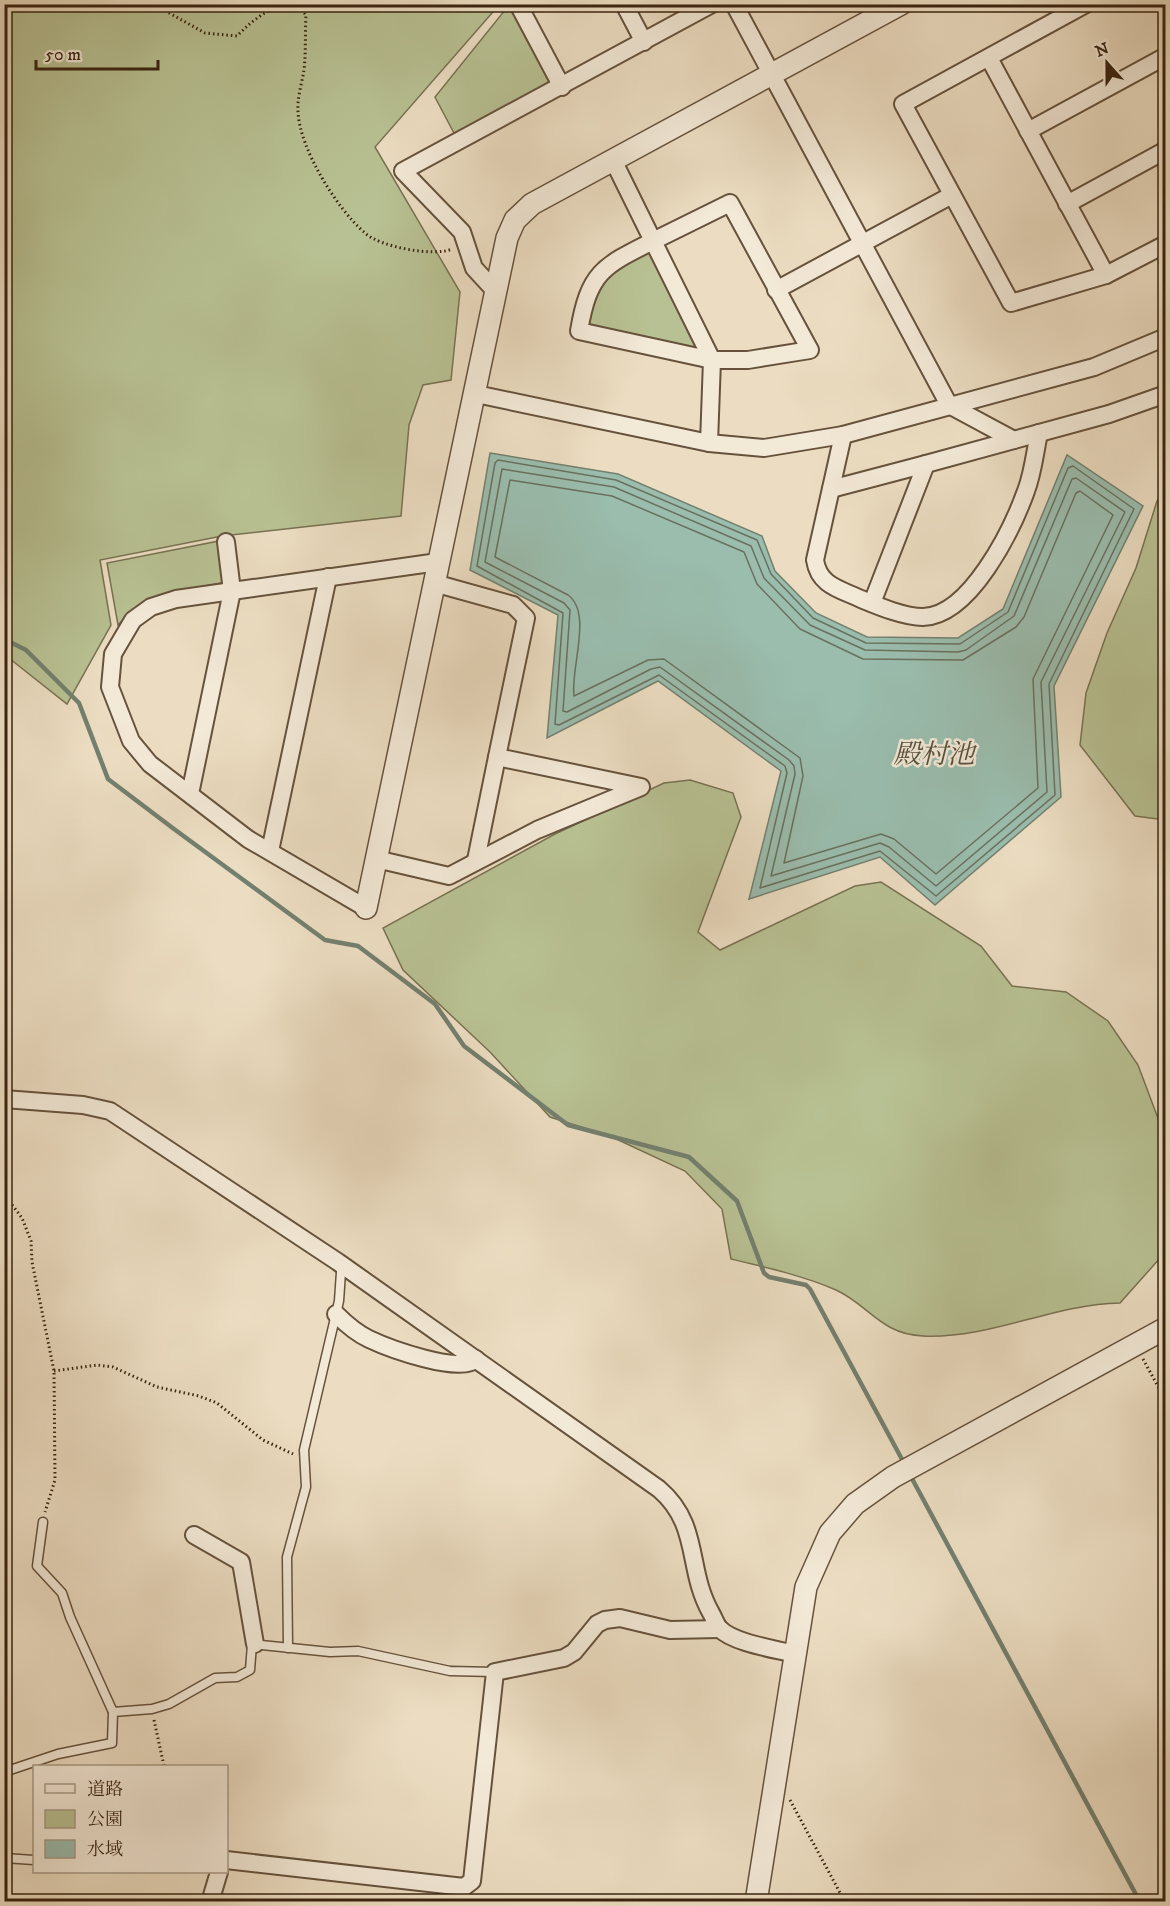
<svg xmlns="http://www.w3.org/2000/svg" width="1170" height="1906" font-family="'IM FELL DW Pica','Noto Serif JP',serif">
  <style>
    .green { fill: #b8c193; stroke: #787252; stroke-width: 1.5 }
    .water { fill: #9abdae; stroke: #73806f; stroke-width: 1.5 }
    .lines { fill: none; stroke-linecap: round; stroke-linejoin: round }
    .shore { stroke: #6a705f; stroke-width: 1.5 }
    .stream { stroke: #73806f; stroke-width: 4.5 }
    .service-casing { stroke: #66523c; stroke-width: 11 }
    .minor-casing { stroke: #66523c; stroke-width: 20 }
    .tertiary-casing { stroke: #66523c; stroke-width: 24 }
    .path { stroke: #392410; stroke-width: 3; stroke-dasharray: 1.5 3; stroke-linecap: butt }
    .service { stroke: #f3e9d7; stroke-width: 8 }
    .minor { stroke: #f3e9d7; stroke-width: 16 }
    .tertiary { stroke: #f3e9d7; stroke-width: 21 }
    .labels { text-anchor: middle; stroke-width: 5; stroke-linejoin: round; paint-order: stroke }
    .water-label { font-size: 27px; font-style: italic; fill: #56523f; stroke: #f3e9d7 }
  </style>
  <rect width="100%" height="100%" fill="#ecddc2"/>
  <filter id="stains"><feTurbulence type="fractalNoise" baseFrequency=".00333" numOctaves="4"/><feColorMatrix values="0 0 0 0 .2 0 0 0 0 .09 0 0 0 0 .02 0 0 0 .5 -.17"/></filter>
  <radialGradient id="worn" r=".72"><stop offset=".6" stop-color="#630" stop-opacity="0"/><stop offset="1" stop-color="#630" stop-opacity=".3"/></radialGradient>
  <g class="green">
    <path d="M5,5H499L375,147L460,292L451,380L423,385L409,425L401,516L222,536L100,560L111,625L67,704L5,655Z"/>
    <path d="M509,5L549,81L548,85L455,135L435,97Z"/>
    <path d="M645,252L651,253L695,341V348L593,326L588,322C601,279 608,274 645,252Z"/>
    <path d="M1165,491V820L1135,816L1080,745L1086,693L1107,633L1136,568L1157,501Z"/>
    <path d="M219,541L225,579L221,583C184,590 144,594 118,625L107,563Z"/>
    <path d="M690,780L733,793L741,817L698,932L720,950L855,886L881,882L981,946L1012,986L1066,992L1108,1021L1138,1065L1165,1137L1166,1232L1160,1237L1161,1257L1120,1303C1053,1304 991,1339 923,1336C880,1334 869,1305 836,1290C804,1276 765,1267 731,1259L722,1209L685,1171L612,1137L550,1117L490,1052L403,970L383,928L555,834L664,783Z"/>
  </g>
  <path class="water" d="M490,453L618,474L762,536L775,571L816,613L867,637L958,638L1003,609L1067,455L1143,506L1054,686L1061,797L935,905L880,857L749,899L781,771L658,681L547,738L558,615L470,570Z"/>
  <g class="lines">
    <g class="shore">
      <path d="M498,460L616,480L757,540L771,574L813,618L866,643L960,644L1008,612L1068,468L1073,466L1134,509L1049,684L1055,795L936,896L880,851L760,888L787,773L785,766L659,675L559,725L555,724L563,613L477,566L495,463Z"/>
      <path d="M502,469L614,487L751,546L764,578L810,625L865,650L958,652L966,650L1014,616L1072,479L1076,478L1125,512L1041,682L1047,792L936,886L889,847L880,843L771,876L795,774L794,766L789,760L660,667L651,669L567,712L563,711L570,610L564,603L485,562Z"/>
      <path d="M510,480L612,496L744,552L757,584L800,629L863,659L963,660L1016,627L1024,617L1076,493L1080,491L1113,515L1033,679L1038,788L936,874L894,839L881,834L784,863L803,776L800,758L664,659L648,660L574,696C570,669 593,613 568,595L495,557Z"/>
    </g>
    <g class="stream">
      <path d="M4,639L26,650L79,703L108,779L174,829L325,940L358,946L435,1004L464,1046L568,1125L689,1157L737,1201L764,1273L769,1277L806,1285L810,1289L904,1463"/>
      <path d="M909,1473L1140,1902"/>
    </g>
    <g class="service-casing">
      <g id="service">
        <path d="M288,1648L287,1557L306,1487L304,1450L339,1301L341,1272L345,1267"/>
        <path d="M113,1712L152,1709L169,1704L215,1678L237,1677L250,1670L252,1644L330,1652L358,1651L450,1671L495,1672"/>
        <path d="M4,1772L58,1754L112,1743L113,1712L70,1617L62,1593L37,1566L43,1522"/>
        <path d="M4,1858L34,1860"/>
      </g>
    </g>
    <g class="minor-casing">
      <g id="minor">
        <path d="M518,4L562,87"/>
        <path d="M624,4L644,42"/>
        <path d="M734,4L949,405L1014,440"/>
        <path d="M1086,4L903,104L1011,303L1106,275L1166,244"/>
        <path d="M989,58L1106,275"/>
        <path d="M1028,131L1166,56"/>
        <path d="M613,160L653,241C603,266 589,272 579,331L712,360"/>
        <path d="M1067,204L1166,150"/>
        <path d="M776,290L952,195"/>
        <path d="M497,293L474,268L462,232L403,171L712,4"/>
        <path d="M476,394L709,443L764,448L843,435L1094,367L1166,337"/>
        <path d="M843,435L815,560C819,586 840,589 861,599C878,606 904,617 923,617C970,616 1012,530 1026,491C1033,473 1035,452 1039,433"/>
        <path d="M709,443L712,360H748L810,350L730,203L653,241L712,360"/>
        <path d="M831,489L926,464"/>
        <path d="M872,603L926,464L1109,414L1166,394"/>
        <path d="M190,794L232,591L226,542"/>
        <path d="M270,851L328,577"/>
        <path d="M376,859L449,876L537,830L641,787L497,757L526,618L513,605L434,583"/>
        <path d="M476,860L497,757"/>
        <path d="M366,908L248,839L150,764L131,741L110,687L113,654L133,620L151,607L176,599L438,562"/>
        <path d="M4,1099L83,1105L110,1111L338,1262L659,1489C701,1525 686,1569 711,1613C714,1618 716,1625 720,1629C734,1643 775,1649 794,1654"/>
        <path d="M336,1314C346,1324 356,1333 369,1339C388,1348 461,1375 476,1359"/>
        <path d="M194,1535L241,1562L255,1644"/>
        <path d="M226,1860L464,1887L472,1881L495,1672L564,1658L574,1652L597,1624L605,1620L620,1618L670,1630L720,1629"/>
        <path d="M210,1902L219,1872"/>
      </g>
    </g>
    <g class="tertiary-casing">
      <g id="tertiary">
        <path d="M366,908L507,238L515,220L532,204L901,4"/>
        <path d="M756,1902L806,1587L830,1533L855,1504L893,1477L1166,1328"/>
      </g>
    </g>
    <g class="path">
      <path d="M153,4L205,33L237,36C255,18 272,3 299,7L306,15C305,33 306,52 304,70C302,83 297,98 298,111C299,148 337,209 365,233C380,247 434,257 452,249"/>
      <path d="M4,1194L22,1218L31,1241L32,1262L54,1371L55,1480L45,1512"/>
      <path d="M1143,1359L1166,1401"/>
      <path d="M54,1371L97,1365L113,1367L157,1387L199,1396L217,1403L263,1440L293,1454"/>
      <path d="M154,1720L164,1766"/>
      <path d="M790,1800L845,1902"/>
    </g>
    <use href="#service" class="service"/>
    <use href="#minor" class="minor"/>
    <use href="#tertiary" class="tertiary"/>
  </g>
  <g class="labels">
    <g class="water-label">
      <text x="934" y="763">殿村池</text>
    </g>
  </g>
  <rect width="1170" height="1906" fill="none" stroke="#ecddc2" stroke-width="24"/>
  <rect x="6" y="6" width="1158" height="1894" fill="none" stroke="#392410" stroke-width="3"/>
  <rect x="12" y="12" width="1146" height="1882" fill="none" stroke="#392410" stroke-width="1.5"/>
  <rect x="33" y="1765" width="195" height="108" fill="#f3e9d7" stroke="#a99a87" stroke-width="1.5"/>
  <rect x="45" y="1784" width="30" height="9" fill="#f3e9d7" stroke="#a99a87" stroke-width="1.5"/>
  <text x="87" y="1795" font-size="18" fill="#392410">道路</text>
  <rect x="45" y="1810" width="30" height="18" fill="#b8c193" stroke="#a99a87" stroke-width="1.5"/>
  <text x="87" y="1825" font-size="18" fill="#392410">公園</text>
  <rect x="45" y="1840" width="30" height="18" fill="#9abdae" stroke="#a99a87" stroke-width="1.5"/>
  <text x="87" y="1855" font-size="18" fill="#392410">水域</text>
  <g transform="translate(1107 63) rotate(339)" stroke="#f3e9d7" stroke-width="4.5" paint-order="stroke">
  <path d="M0-4.5L10 22L0 15L-10 22Z" fill="#392410"/>
  <text y="-9" font-size="16" font-weight="bold" text-anchor="middle" fill="#392410">N</text>
  </g>
  <path d="M36 60v9h122v-9" fill="none" stroke="#392410" stroke-width="3"/>
  <text x="45" y="60" font-size="18" fill="#392410" stroke="#f3e9d7" stroke-width="4.5" paint-order="stroke">50 m</text>
  <rect width="100%" height="100%" filter="url(#stains)"/>
  <rect width="100%" height="100%" fill="url(#worn)"/>
</svg>
